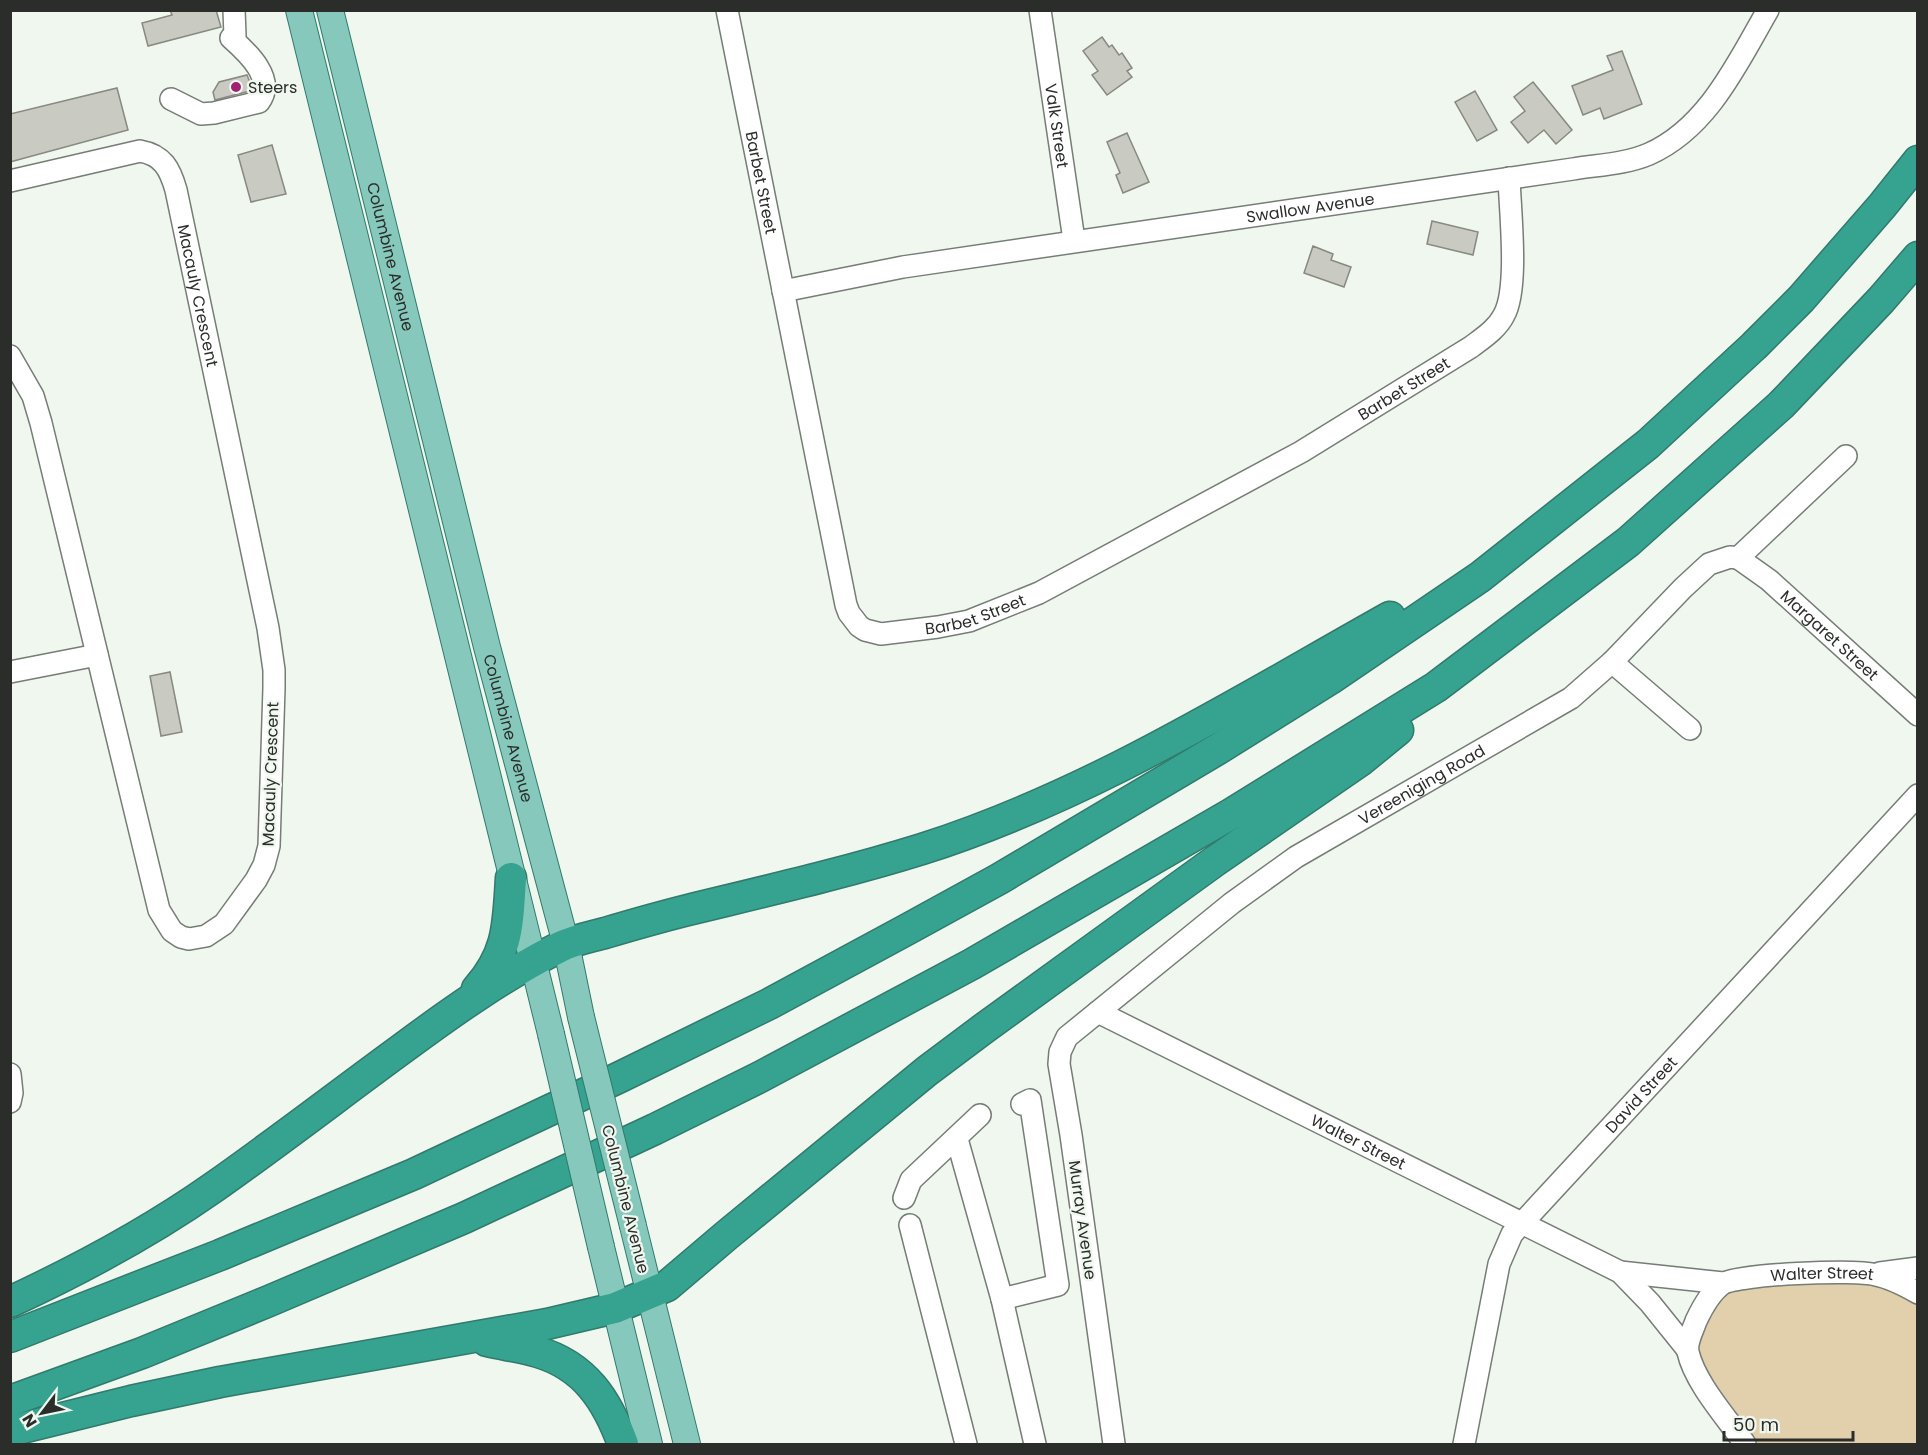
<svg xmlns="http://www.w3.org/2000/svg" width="1928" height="1455" font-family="Poppins,sans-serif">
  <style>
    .green { fill: #e2cfab }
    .building { fill: #c9cac1; stroke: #888980; stroke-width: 1.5 }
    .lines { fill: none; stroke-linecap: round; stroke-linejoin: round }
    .minor-casing { stroke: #767d76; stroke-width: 24 }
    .major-casing { stroke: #317a6c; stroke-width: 28 }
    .highway-casing { stroke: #317a6c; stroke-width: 33 }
    .minor { stroke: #fff; stroke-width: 21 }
    .major { stroke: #86c8bc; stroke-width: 26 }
    .highway { stroke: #35a38f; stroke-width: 30 }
    .major-bridge-casing { stroke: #317a6c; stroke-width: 28; stroke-linecap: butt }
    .major-bridge { stroke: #86c8bc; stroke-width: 26 }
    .poi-dot { fill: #a12173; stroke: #eff7ef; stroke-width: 2 }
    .labels { text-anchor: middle; stroke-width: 4.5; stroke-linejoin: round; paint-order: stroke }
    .poi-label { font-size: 16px; fill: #2a2d2a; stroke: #eff7ef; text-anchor: start }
    .street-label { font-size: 16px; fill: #2a2d2a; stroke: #eff7ef }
  </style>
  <rect width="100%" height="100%" fill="#eff7ef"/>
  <path class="green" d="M1843,1280C1875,1283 1890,1287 1917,1304V1444H1752L1705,1376L1696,1348L1714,1302L1732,1290L1751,1285Z"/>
  <g class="building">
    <path d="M170,10H216L221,27L148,46L142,23L172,15Z"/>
    <path d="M1102,37L1109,47L1112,45L1119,55L1122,53L1132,68L1127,71L1132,77L1107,95L1092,75L1098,71L1083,51Z"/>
    <path d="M1622,51L1642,104L1604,119L1600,108L1583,115L1572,86L1613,70L1607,56Z"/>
    <path d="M247,75L251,85L250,91L215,100L213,92L219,82Z"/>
    <path d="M1533,82L1572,130L1556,144L1544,130L1528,143L1511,122L1525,111L1514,97Z"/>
    <path d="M117,88L128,130L10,162V114Z"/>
    <path d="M1475,91L1497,130L1477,141L1455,102Z"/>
    <path d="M1127,133L1149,182L1123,193L1116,175L1120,173L1107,142Z"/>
    <path d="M272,145L286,194L251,202L238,155Z"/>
    <path d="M1432,221L1478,232L1473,255L1427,244Z"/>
    <path d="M1313,246L1333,254L1331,260L1351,267L1344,287L1304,273Z"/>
    <path d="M170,672L182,732L161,736L150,676Z"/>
  </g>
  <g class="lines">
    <g class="minor-casing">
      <g id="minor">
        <path d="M234,10L235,36"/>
        <path id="s1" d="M727,10L846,605L849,613L859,626L865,630L881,634L938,627L969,621L1039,593L1301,452L1471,347C1483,338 1497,329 1504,315C1519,288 1510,211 1509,178"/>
        <path id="s2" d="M1040,10L1074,240"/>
        <path d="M171,99L201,114L214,113L259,102C276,79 248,53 231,38"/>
        <path id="s3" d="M10,181L140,151C163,155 170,169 176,190L268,628L274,670V688L269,846L264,865L256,880L224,924L206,936L189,939L181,937L172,931L159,910L41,423L33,396L10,356"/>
        <path id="s4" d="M783,291L903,267L1573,169C1597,165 1626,164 1649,154C1708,128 1738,62 1768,10"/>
        <path id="s5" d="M1738,558L1769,580L1918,715"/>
        <path d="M1738,558L1846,456"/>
        <path d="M1612,662L1690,729"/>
        <path d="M10,672L97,655"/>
        <path id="s6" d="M1098,1012L1620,1272L1650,1303L1687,1349"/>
        <path d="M10,1074L12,1093L10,1102"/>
        <path d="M957,1139L1002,1299L1035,1444"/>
        <path d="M904,1198L911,1180L980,1115"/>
        <path d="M910,1225L966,1444"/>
        <path d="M1620,1272L1723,1283"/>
        <path d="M1880,1273L1918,1268"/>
        <path d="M1002,1299L1058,1285L1030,1100L1022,1104"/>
        <path id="s7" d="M1114,1444L1071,1135L1059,1064L1060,1052L1067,1037L1232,903L1296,857L1571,698L1612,662L1683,588L1709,564L1730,557L1738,558"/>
        <path id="s8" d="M1464,1444L1499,1264L1512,1234L1918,795"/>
        <path id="s9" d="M1745,1444C1727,1418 1695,1383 1688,1352C1686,1342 1693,1330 1696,1321C1702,1308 1710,1293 1722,1284C1738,1274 1856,1269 1876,1275C1891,1278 1904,1285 1918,1293"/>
      </g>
    </g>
    <g class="major-casing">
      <g id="major">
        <path d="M299,10L551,1034"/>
        <path id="s10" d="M330,10L487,647L566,944L581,1017"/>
        <path d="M633,1226L687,1444"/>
        <path d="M601,1247L649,1444"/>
      </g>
    </g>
    <g class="highway-casing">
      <g id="highway">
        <path d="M477,989C509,953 508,924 511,878"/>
        <path d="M10,1302C81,1269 150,1232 214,1187C278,1142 340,1094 403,1048C453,1011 504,975 560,947C574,940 590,937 605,933C632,925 660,917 688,910C766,891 845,873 922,849C1089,796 1238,702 1390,617"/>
        <path d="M10,1337L220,1255L414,1174L620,1077L769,1004L906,930L999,879L1218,749L1330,679L1480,577L1648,444L1754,346L1801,299L1882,206L1918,161"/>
        <path d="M487,1341C504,1345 521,1347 538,1352C585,1366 607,1400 623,1444"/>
        <path d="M10,1401L142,1353L269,1301L464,1218L655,1129L760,1077L972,964L1231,814L1436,687L1628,542L1781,405L1881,300L1918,257"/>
        <path d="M10,1431L131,1401L220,1382L547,1324L615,1308L667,1286L727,1235L927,1071L983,1029L1215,861L1360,761L1398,730"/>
      </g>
    </g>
    <use href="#minor" class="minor"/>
    <use href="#major" class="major"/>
    <use href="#highway" class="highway"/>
    <g class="major-bridge-casing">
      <g id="major-bridge">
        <path d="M581,1017L633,1226"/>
        <path d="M551,1034L601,1247"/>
      </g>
    </g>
    <use href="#major-bridge" class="major-bridge"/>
  </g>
  <circle class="poi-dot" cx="236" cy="87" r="6"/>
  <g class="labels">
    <g class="poi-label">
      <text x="248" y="93">Steers</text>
    </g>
    <g class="street-label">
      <text dy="6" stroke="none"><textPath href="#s2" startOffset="117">Valk Street</textPath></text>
      <text dy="6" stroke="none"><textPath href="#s1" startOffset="176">Barbet Street</textPath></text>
      <text dy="6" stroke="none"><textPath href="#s4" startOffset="534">Swallow Avenue</textPath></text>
      <text dy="6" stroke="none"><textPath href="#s10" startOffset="254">Columbine Avenue</textPath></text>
      <text dy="6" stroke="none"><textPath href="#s3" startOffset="298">Macauly Crescent</textPath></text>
      <text dy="6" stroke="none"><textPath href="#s1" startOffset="1238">Barbet Street</textPath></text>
      <text dy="6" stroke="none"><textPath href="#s1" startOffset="752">Barbet Street</textPath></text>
      <text dy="6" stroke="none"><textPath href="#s5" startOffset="120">Margaret Street</textPath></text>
      <text dy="6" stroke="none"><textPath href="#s10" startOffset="740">Columbine Avenue</textPath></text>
      <text transform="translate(270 774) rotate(-88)" y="6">Macauly Crescent</text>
      <text dy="6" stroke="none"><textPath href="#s7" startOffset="849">Vereeniging Road</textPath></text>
      <text dy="6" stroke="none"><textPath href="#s8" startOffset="406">David Street</textPath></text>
      <text dy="6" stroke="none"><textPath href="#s6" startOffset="291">Walter Street</textPath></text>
      <text transform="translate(626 1199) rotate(76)" y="6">Columbine Avenue</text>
      <text transform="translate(1083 1220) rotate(82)" y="6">Murray Avenue</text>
      <text dy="6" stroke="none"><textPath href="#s9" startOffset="288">Walter Street</textPath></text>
    </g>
  </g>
  <rect width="1928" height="1455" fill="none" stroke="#2a2d2a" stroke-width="24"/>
  <g transform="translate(42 1413) rotate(238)" stroke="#eff7ef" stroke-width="4.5" paint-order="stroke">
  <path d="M0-4.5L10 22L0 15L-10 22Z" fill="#2a2d2a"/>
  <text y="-9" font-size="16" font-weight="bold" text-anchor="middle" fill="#2a2d2a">N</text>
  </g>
  <path d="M1724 1431v9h129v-9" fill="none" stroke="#2a2d2a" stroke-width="3"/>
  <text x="1733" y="1431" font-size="18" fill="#2a2d2a" stroke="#eff7ef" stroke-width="4.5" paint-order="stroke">50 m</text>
</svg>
